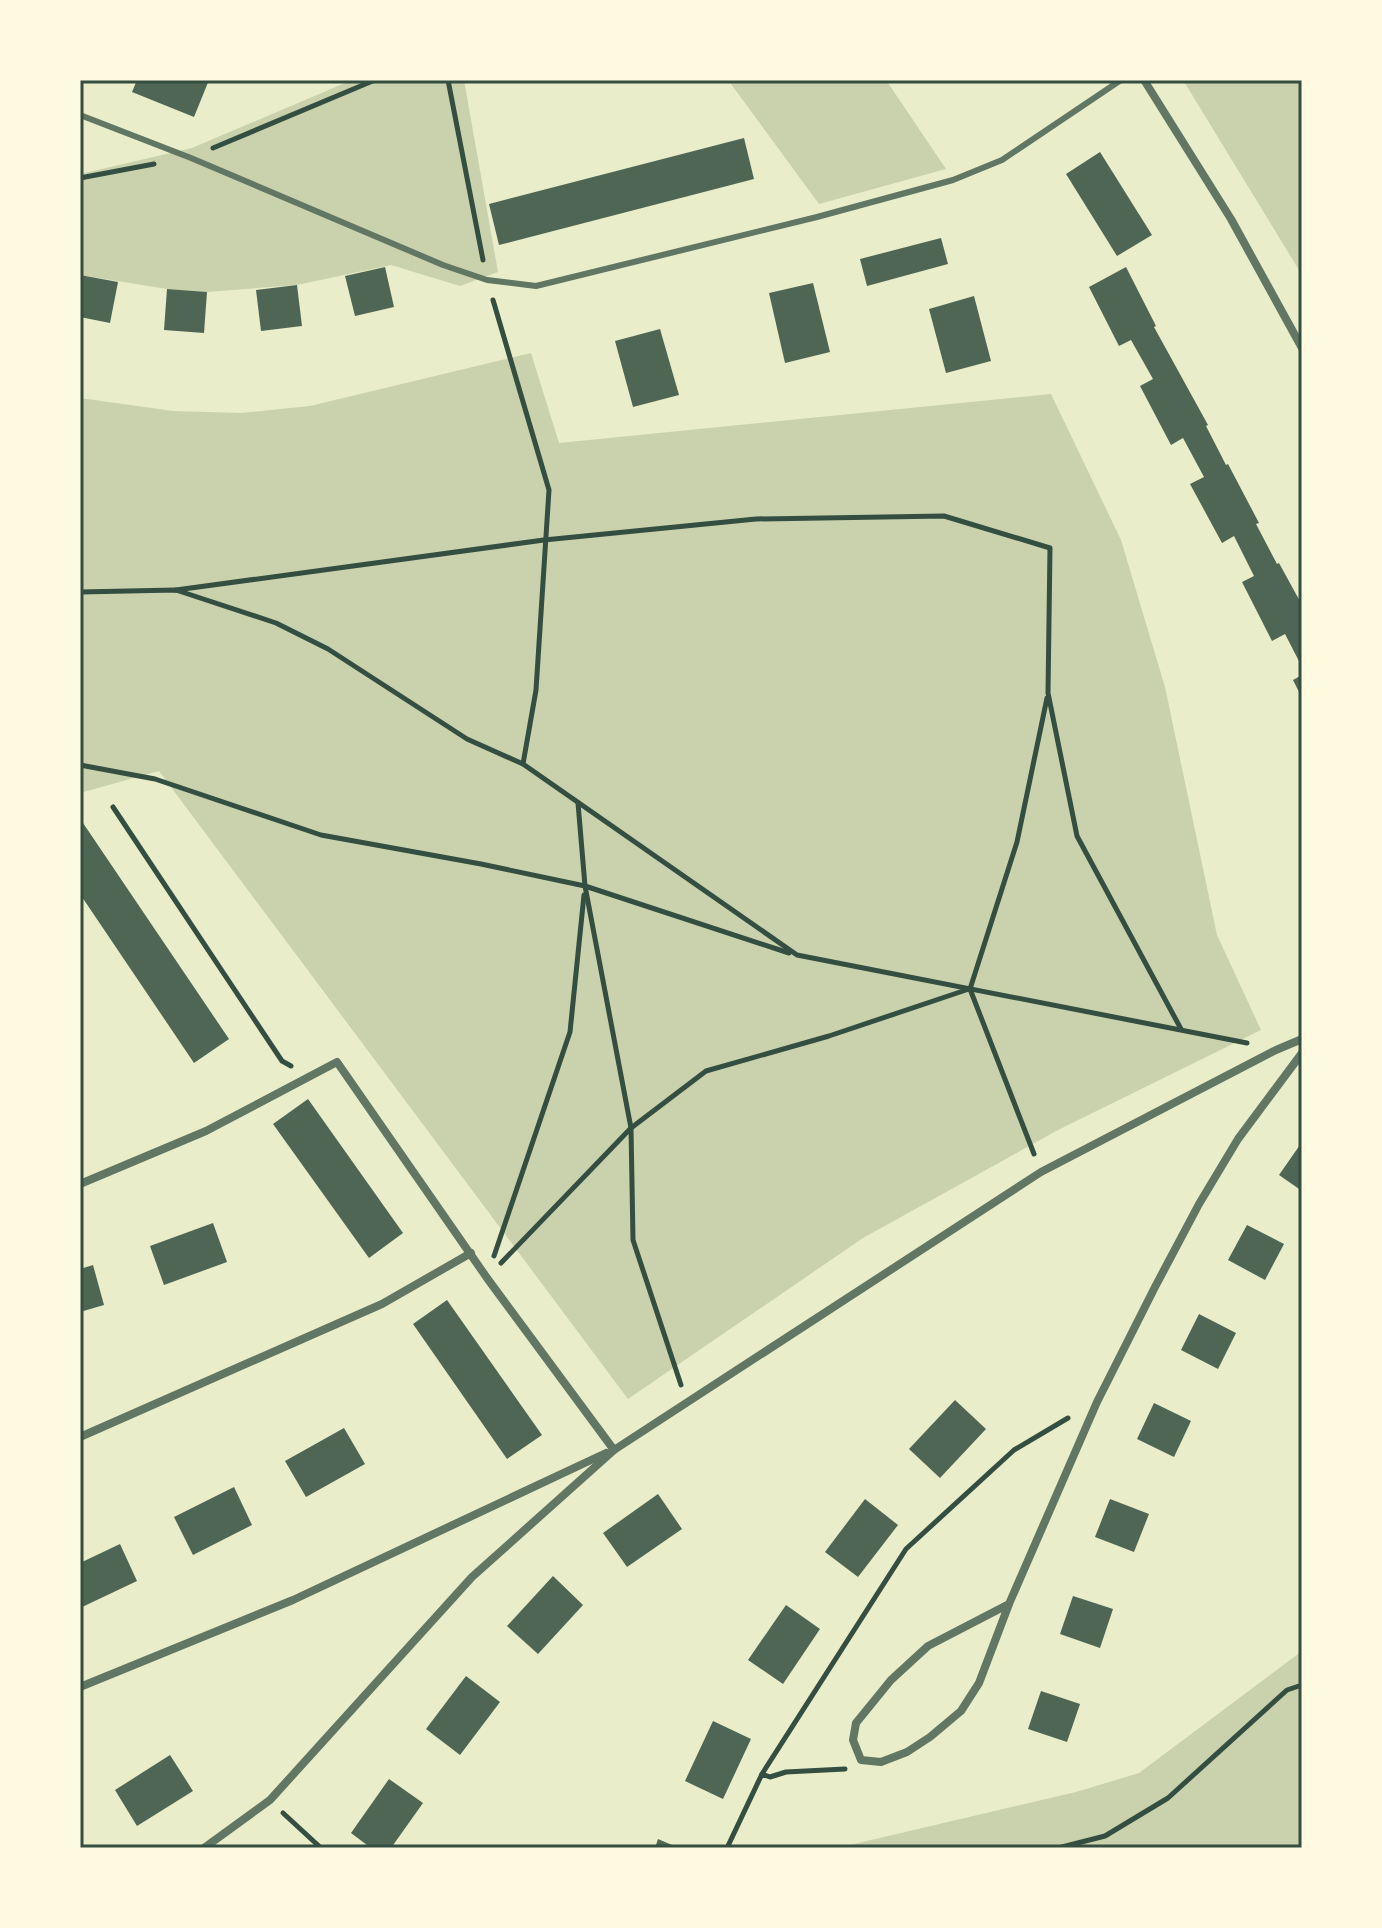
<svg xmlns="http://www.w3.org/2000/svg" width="1382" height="1928" font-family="Cabin,sans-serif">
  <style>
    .green { fill: #cad2ad }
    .building { fill: #4f6655 }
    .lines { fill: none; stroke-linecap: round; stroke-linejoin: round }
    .path { stroke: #344e41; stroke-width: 5 }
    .service { stroke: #617663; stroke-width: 6 }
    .minor { stroke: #617663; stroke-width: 8 }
    .neatline { fill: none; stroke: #344e41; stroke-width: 3 }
  </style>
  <rect width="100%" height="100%" fill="#e9edc9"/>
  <g class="green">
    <path d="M352,80H464L498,272L460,286L391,265L297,285L207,292L167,289L80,275V174L192,148Z"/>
    <path d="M728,80H886L946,169L819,204Z"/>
    <path d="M1183,80H1302V275Z"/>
    <path d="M531,353L559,443L1051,394L1121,540L1165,687L1217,935L1261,1030L1058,1130L863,1238L628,1399L159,771L80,793V398L173,411L241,413L310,406Z"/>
    <path d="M1302,1651V1848H837L1076,1792L1139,1773Z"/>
  </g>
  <g class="building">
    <path d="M137,80H209L194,117L132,92Z"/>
    <path d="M744,138L754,179L499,245L489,204Z"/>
    <path d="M1100,152L1152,235L1117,256L1066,174Z"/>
    <path d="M941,238L948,264L867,286L860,259Z"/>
    <path d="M385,267L394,307L355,316L345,276Z"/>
    <path d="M1126,267L1156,326L1154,327L1208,425L1206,426L1226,465L1228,464L1259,523L1256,524L1277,564L1279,563L1302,605V667L1285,634L1272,641L1242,582L1254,576L1234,536L1222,543L1190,484L1204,477L1183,438L1171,445L1140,386L1153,379L1131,340L1119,346L1089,287Z"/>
    <path d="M80,275L118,282L110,323L80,317Z"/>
    <path d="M813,283L830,352L785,363L769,293Z"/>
    <path d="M297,285L302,326L261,331L256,290Z"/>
    <path d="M167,289L207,292L204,333L164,330Z"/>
    <path d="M974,296L991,361L946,373L929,309Z"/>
    <path d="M660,329L679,395L633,407L615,341Z"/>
    <path d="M1302,675V698L1293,680Z"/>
    <path d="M83,823L229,1039L194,1063L80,894V825Z"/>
    <path d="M308,1099L403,1233L369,1258L273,1124Z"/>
    <path d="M1302,1142V1191L1279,1175Z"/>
    <path d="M213,1223L227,1262L164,1285L150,1246Z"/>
    <path d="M1247,1225L1284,1244L1265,1280L1228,1260Z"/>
    <path d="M93,1265L104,1305L80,1312V1269Z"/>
    <path d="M447,1300L542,1435L507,1459L413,1324Z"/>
    <path d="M1199,1314L1236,1333L1218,1369L1181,1350Z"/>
    <path d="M955,1400L986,1429L940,1478L909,1449Z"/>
    <path d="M1154,1403L1191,1421L1174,1457L1137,1439Z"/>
    <path d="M344,1428L365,1464L306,1497L285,1461Z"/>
    <path d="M234,1487L252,1525L193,1555L174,1517Z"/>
    <path d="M658,1494L682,1529L627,1567L603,1533Z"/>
    <path d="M865,1499L898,1525L858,1577L825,1552Z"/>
    <path d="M1110,1499L1149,1514L1134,1552L1095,1537Z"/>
    <path d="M120,1544L137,1581L80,1608V1563Z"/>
    <path d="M553,1576L583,1605L538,1654L507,1626Z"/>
    <path d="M1073,1596L1113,1609L1100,1648L1060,1634Z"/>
    <path d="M786,1605L820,1629L783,1684L748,1660Z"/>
    <path d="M466,1676L500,1702L460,1755L426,1729Z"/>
    <path d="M1041,1691L1080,1704L1067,1742L1028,1729Z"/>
    <path d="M713,1721L751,1739L723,1799L685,1781Z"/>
    <path d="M170,1755L193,1791L137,1826L115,1790Z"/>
    <path d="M389,1779L423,1803L391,1848H371L351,1833Z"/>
    <path d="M658,1839L679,1848H655Z"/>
  </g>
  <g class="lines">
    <g class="path">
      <path d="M448,80L483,260"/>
      <path d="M213,148L375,80"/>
      <path d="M80,178L154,164"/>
      <path d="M493,300L549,490L536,690L523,764"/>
      <path d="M176,590L544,540L756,519L944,516L1050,548L1048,693L1077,836L1181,1029"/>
      <path d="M80,592L176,590L276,623L328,649L467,739L523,764L797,955L1247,1043"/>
      <path d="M80,765L155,779L321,835L481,864L585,886L789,953"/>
      <path d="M578,803L585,886L631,1128L633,1240L681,1385"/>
      <path d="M113,807L282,1061L291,1066"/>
      <path d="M1034,1154L970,989L1017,842L1047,698"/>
      <path d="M494,1256L570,1032L584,895"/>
      <path d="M501,1263L631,1128L706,1071L829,1036L969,989"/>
      <path d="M762,1774L906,1549L1014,1450L1068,1418"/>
      <path d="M283,1813L321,1848"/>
      <path d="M727,1848L762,1774L770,1777L786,1772L845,1769"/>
      <path d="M1058,1848L1105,1836L1168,1798L1287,1690L1302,1685"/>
    </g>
    <path class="service" d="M80,115L191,158L443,265L487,280L536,286L817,217L953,180L1002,160L1121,80"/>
    <g class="minor">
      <path d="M1144,80L1231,219L1302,348"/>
      <path d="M80,1184L206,1131L337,1062L487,1278L614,1450"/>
      <path d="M80,1437L382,1304L471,1253"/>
      <path d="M1009,1604L928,1646L891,1680L856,1723L853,1740L861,1760L881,1762L907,1752L930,1737L961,1711L979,1683L1009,1604L1097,1402L1155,1287L1199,1204L1238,1139L1302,1053"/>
      <path d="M80,1687L293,1600L606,1453"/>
      <path d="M204,1848L270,1800L472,1577L614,1450L1041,1172L1276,1050L1302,1039"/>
    </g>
  </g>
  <rect width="1382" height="1928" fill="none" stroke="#fefae0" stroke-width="164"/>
  <rect x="82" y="82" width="1218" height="1764" class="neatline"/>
</svg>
